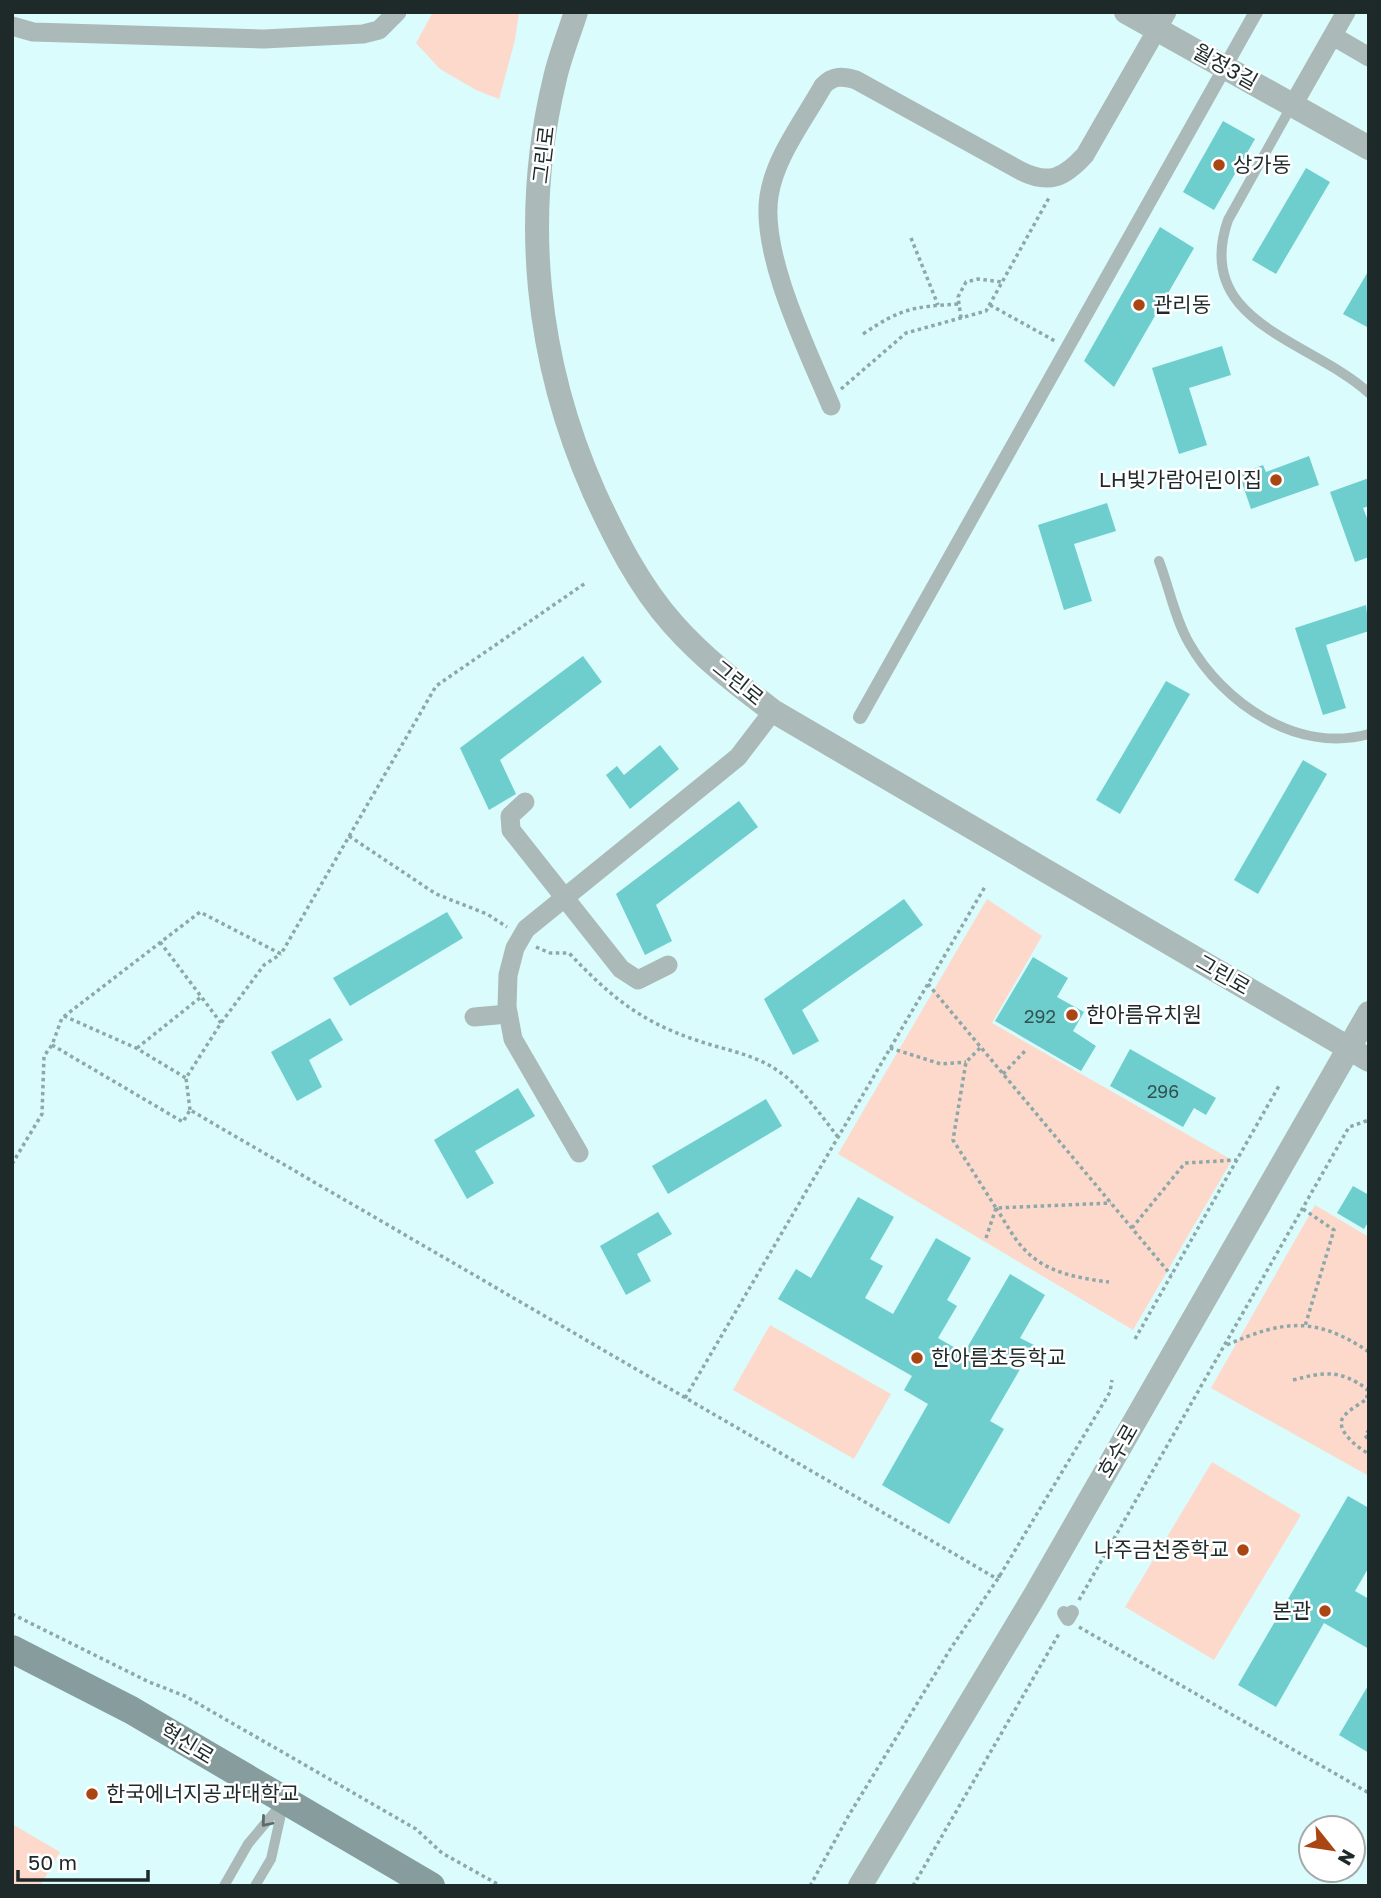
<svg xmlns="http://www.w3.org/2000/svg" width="1381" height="1898" font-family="'Golos Text','Noto Sans KR',sans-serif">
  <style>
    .green { fill: #fdd9cc }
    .building { fill: #6ecece }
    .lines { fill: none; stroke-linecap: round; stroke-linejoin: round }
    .path { stroke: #8ea8a8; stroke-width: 3.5; stroke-dasharray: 3.5 3.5; stroke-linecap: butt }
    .service { stroke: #abbab9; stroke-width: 10 }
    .pedestrian { stroke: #abbab9; stroke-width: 14 }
    .minor { stroke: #abbab9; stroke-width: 19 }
    .tertiary { stroke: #abbab9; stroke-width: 24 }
    .secondary { stroke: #879d9d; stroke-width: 28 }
    .oneway { stroke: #5d6b6a }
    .poi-dot { fill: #aa4514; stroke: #fff; stroke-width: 2.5 }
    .labels { text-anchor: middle; stroke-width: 5; stroke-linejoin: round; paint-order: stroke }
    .number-label { font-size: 18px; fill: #315352 }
    .street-label { font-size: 21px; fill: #1d2a29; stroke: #fff }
    .poi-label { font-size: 21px; fill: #1d2a29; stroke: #fff; text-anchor: start }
  </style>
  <rect width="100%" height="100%" fill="#dafcfc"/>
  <g class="green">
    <path d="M433,12H519L515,40L499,99L476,90L440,69L416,43Z"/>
    <path d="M987,899L1042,936L992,1023L1232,1160L1133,1330L838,1154Z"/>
    <path d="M1315,1205L1369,1237V1476L1211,1388Z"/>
    <path d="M770,1325L891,1394L854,1459L733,1390Z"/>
    <path d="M1212,1462L1301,1515L1214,1660L1125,1607Z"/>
    <path d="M12,1824L60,1852L40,1886H12Z"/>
  </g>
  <g class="building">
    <path d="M1223,121L1255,139L1214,210L1183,192Z"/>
    <path d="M1306,168L1330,182L1276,274L1252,260Z"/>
    <path d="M1160,227L1194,248L1114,387L1084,361Z"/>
    <path d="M1369,270V328L1343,314Z"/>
    <path d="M1222,346L1231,375L1189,388L1207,445L1179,454L1152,368Z"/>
    <path d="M1309,456L1319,485L1251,509L1239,474L1263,465L1266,472Z"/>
    <path d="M1369,478V506L1363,508L1369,523V557L1355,562L1330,492Z"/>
    <path d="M1107,503L1116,531L1074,544L1092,601L1064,610L1038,525Z"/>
    <path d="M1366,605L1369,631L1326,645L1346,708L1323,715L1295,628Z"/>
    <path d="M583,656L602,682L500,760L516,794L489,810L460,748Z"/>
    <path d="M1166,681L1190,694L1120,814L1096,800Z"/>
    <path d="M660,745L679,769L630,809L606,775L617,766L624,775Z"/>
    <path d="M1303,760L1327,774L1258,894L1234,880Z"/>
    <path d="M739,801L758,827L656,905L672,941L645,955L616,894Z"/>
    <path d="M904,899L923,925L802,1010L819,1041L793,1055L764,999Z"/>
    <path d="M447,912L463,938L350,1006L333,978Z"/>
    <path d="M1033,957L1068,978L1057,997L1084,1012L1073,1031L1096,1046L1081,1071L995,1021Z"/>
    <path d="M330,1018L343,1040L309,1060L322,1087L297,1101L271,1052Z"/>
    <path d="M1130,1049L1216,1098L1206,1115L1194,1108L1183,1127L1110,1086Z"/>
    <path d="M518,1088L535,1116L475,1151L494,1183L467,1199L434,1140Z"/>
    <path d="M766,1099L782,1126L668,1194L652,1166Z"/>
    <path d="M1353,1186L1369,1195V1221L1364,1229L1337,1213Z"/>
    <path d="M858,1197L894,1217L870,1259L883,1266L865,1298L893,1314L936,1238L971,1258L947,1300L957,1306L938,1338L964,1353L1010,1274L1045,1295L1020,1338L1034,1345L990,1421L1004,1429L949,1524L882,1485L928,1404L904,1390L912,1376L778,1299L796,1269L811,1278Z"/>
    <path d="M658,1212L672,1234L637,1254L651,1281L626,1295L600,1246Z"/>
    <path d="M1348,1496L1369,1508V1567L1355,1591L1369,1599V1649L1324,1623L1276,1707L1238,1685Z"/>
    <path d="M1369,1684V1753L1339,1735Z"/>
  </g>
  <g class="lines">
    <g class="path">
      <path d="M911,238L938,305"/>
      <path d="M990,305L1055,341"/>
      <path d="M961,318L958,297L966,282L978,279L1002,282"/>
      <path d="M863,334C902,308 912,307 958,304"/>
      <path d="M841,389L906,333L986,311L1050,196"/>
      <path d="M349,836L436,894L487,914L507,927"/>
      <path d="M160,942L221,1023"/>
      <path d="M536,947L550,953H569C609,995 639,1021 696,1040C721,1049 749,1053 772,1067C799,1083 819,1113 838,1137"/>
      <path d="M928,984L1171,1275"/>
      <path d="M64,1016L136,1048L186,1078"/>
      <path d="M52,1045L183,1122L190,1110L994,1577L1001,1576"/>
      <path d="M137,1048L201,997"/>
      <path d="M890,1048L941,1064L966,1062"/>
      <path d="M980,1048L966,1062L953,1140L996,1208L1111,1203"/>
      <path d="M1003,1074L1025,1051"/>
      <path d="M190,1110L186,1078L221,1023L264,965L281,954"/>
      <path d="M12,1164L42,1114L44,1056L52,1045L62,1018L200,912L281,954L436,686L587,582"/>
      <path d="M996,1208C1005,1221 1013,1238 1024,1249C1046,1273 1078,1278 1109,1282"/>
      <path d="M1303,1209L1334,1230L1305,1326"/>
      <path d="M1132,1228L1185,1163L1237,1160"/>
      <path d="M986,1238L996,1208"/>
      <path d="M1135,1339L1280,1084"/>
      <path d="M1227,1345C1283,1320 1316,1316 1369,1352"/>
      <path d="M1293,1380C1324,1372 1339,1369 1367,1389V1399C1360,1404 1350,1409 1344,1416C1333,1429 1358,1448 1369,1454"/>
      <path d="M685,1398L986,885"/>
      <path d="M1369,1430L1365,1435L1369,1441"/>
      <path d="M1079,1600L1349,1127L1369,1120"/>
      <path d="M12,1614L149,1682L185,1696L416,1829L442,1853L501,1886"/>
      <path d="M1079,1627L1369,1793"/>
      <path d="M810,1886L849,1815L951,1648L999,1577L1110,1392L1112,1380"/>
      <path d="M913,1886L1060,1632"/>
    </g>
    <g class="service">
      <path d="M1292,105L1228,220C1192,323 1311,340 1369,393"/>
      <path d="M1159,561C1169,587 1175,619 1189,643C1223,703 1297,754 1369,734"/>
      <path d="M224,1886L248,1844L284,1801L271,1859L255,1886"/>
    </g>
    <g class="pedestrian">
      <path d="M860,717L1256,12"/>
      <path d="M1064,1613L1068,1619L1072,1612"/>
    </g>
    <g class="minor">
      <path d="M12,26L33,32L264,39L363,34L379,30L397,12"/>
      <path d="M1333,36L1369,57"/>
      <path d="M1293,105L1346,12"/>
      <path d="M831,406C808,351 760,255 769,196C775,157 804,120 823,86C833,75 843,76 856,80L1021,171C1049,185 1064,178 1085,155L1167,12"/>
      <path d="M525,802L510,816L511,830L621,969L638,980L668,965"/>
      <path d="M474,1017L508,1014"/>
      <path d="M579,1153L513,1039L507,1007L508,975L515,948L526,929L738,757L773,711"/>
    </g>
    <g class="tertiary">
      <path d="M576,12C569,34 560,56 555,78C521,218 536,361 594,492C615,538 639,586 673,624C702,657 737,684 773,711L1369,1060"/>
      <path d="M1126,12L1369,148"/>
      <path d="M860,1886L1035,1595L1369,1013"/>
    </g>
    <path class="secondary" d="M12,1649L131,1710L431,1886"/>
  </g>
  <defs><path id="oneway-chevron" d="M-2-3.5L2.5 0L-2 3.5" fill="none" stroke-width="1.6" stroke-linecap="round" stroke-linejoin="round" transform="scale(1.75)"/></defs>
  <use class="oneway" href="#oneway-chevron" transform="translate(266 1822) rotate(130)"/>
  <g class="poi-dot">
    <circle cx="1219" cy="165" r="7"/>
    <circle cx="1139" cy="305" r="7"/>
    <circle cx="1276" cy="480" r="7"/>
    <circle cx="1072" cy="1015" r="7"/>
    <circle cx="917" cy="1358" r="7"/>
    <circle cx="1243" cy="1550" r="7"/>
    <circle cx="1325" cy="1611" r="7"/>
    <circle cx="92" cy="1794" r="7"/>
  </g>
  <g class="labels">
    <g class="number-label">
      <text x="1040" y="1023">292</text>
      <text x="1163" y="1098">296</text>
    </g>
    <g class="street-label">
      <text transform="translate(1225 67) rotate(29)" y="7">월정3길</text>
      <text transform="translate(544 155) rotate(-83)" y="7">그린로</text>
      <text transform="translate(738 683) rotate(39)" y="7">그린로</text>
      <text transform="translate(1223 975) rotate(30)" y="7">그린로</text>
      <text transform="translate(1118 1451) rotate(-60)" y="7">호수로</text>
      <text transform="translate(187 1744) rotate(31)" y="7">혁신로</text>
    </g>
    <g class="poi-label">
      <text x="1233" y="172">상가동</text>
      <text x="1153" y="312">관리동</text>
      <text x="1262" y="487" text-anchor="end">LH빛가람어린이집</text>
      <text x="1086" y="1022">한아름유치원</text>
      <text x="931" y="1365">한아름초등학교</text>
      <text x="1229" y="1557" text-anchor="end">나주금천중학교</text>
      <text x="1311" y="1618" text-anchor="end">본관</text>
      <text x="106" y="1801">한국에너지공과대학교</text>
    </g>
  </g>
  <rect width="1381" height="1898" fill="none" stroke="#1d2a29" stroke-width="28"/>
  <g transform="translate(1332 1849) rotate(120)"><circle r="33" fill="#ffffff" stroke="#a5aaa9" stroke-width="2"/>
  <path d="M0-5L12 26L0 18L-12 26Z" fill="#aa4514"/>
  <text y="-10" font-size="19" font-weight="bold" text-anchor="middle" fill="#1d2a29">N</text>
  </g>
  <path d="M18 1870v10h130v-10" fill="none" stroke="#1d2a29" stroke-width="3.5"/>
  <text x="28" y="1870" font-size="21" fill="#1d2a29" stroke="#ffffff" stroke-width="5" paint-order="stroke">50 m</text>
</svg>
